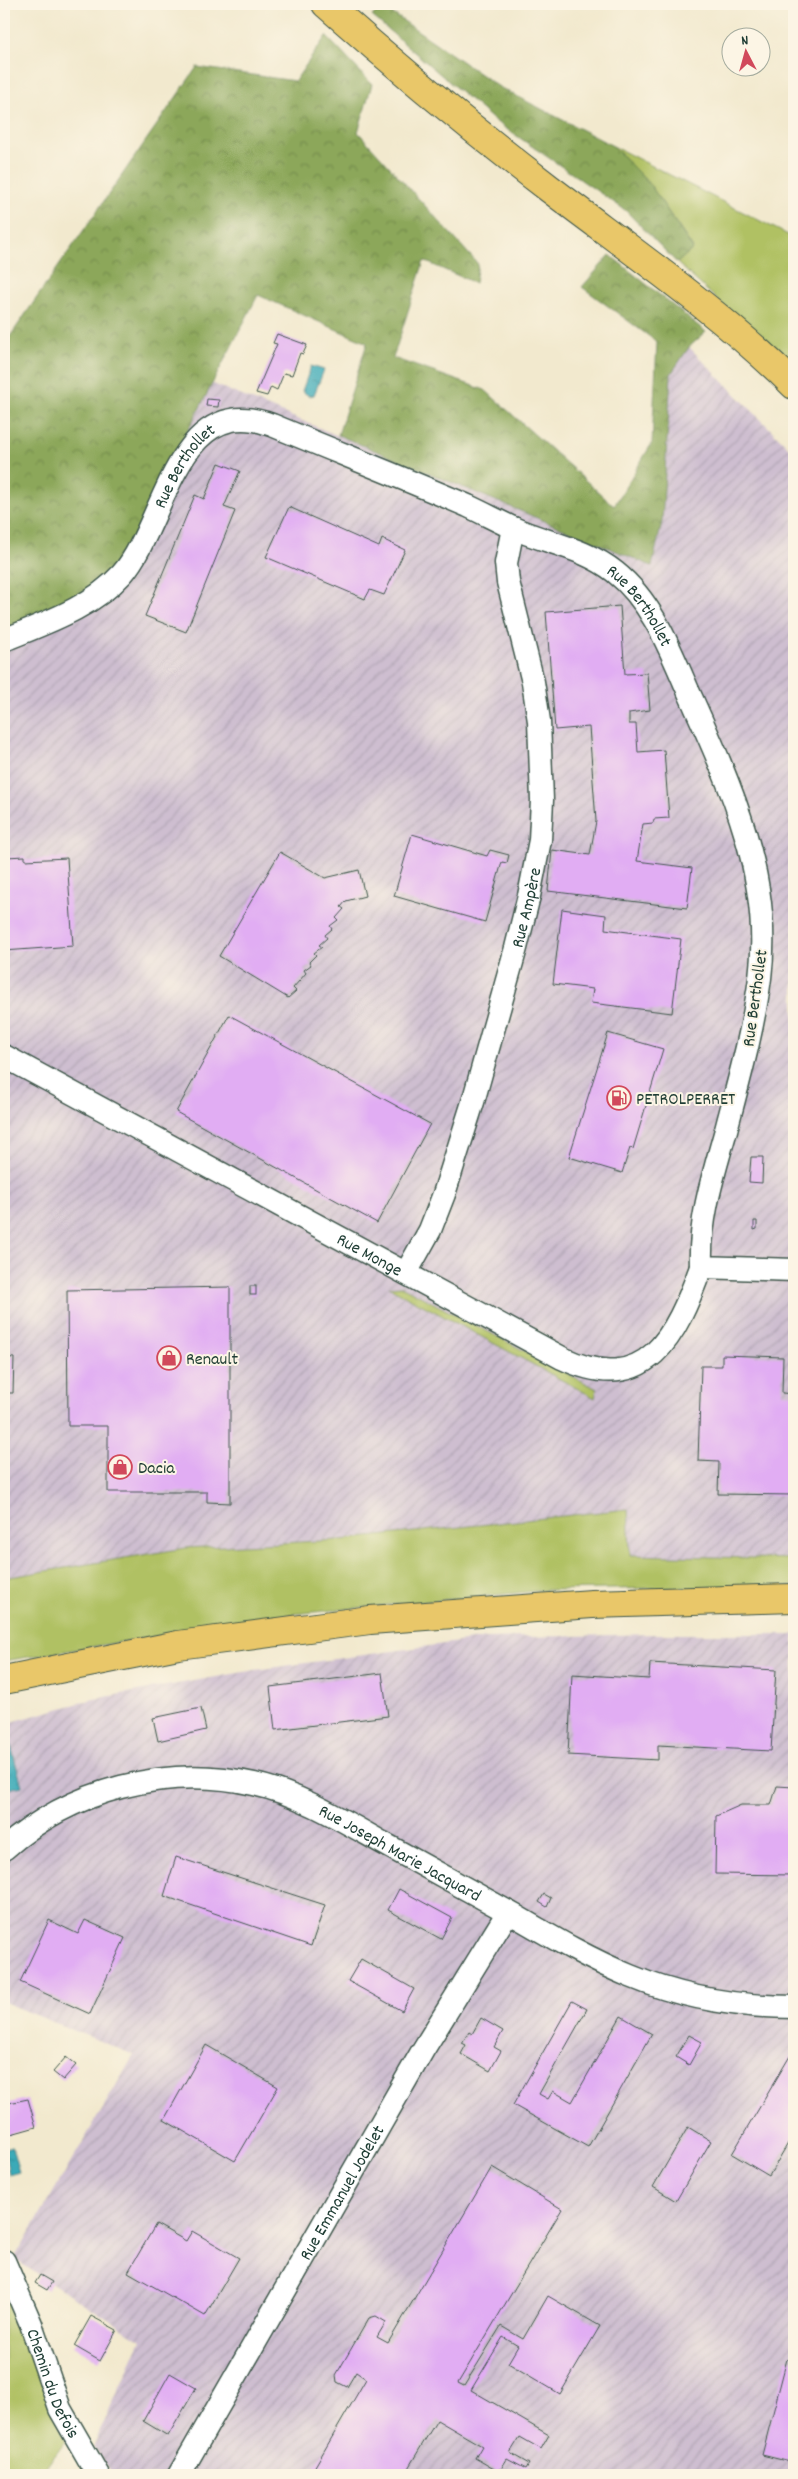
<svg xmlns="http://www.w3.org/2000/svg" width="798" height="2479" font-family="Dekko,sans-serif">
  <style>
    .industrial { fill: url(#industrial-furrows) }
    .green { fill: #b0c164; stroke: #687f4c }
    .forest { fill: url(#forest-crowns); stroke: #567247 }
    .water { fill: url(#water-ripples); stroke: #2c7476 }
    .building { fill: #e1adf3 }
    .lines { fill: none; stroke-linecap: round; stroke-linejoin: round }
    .minor-casing { stroke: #3f574b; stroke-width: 25 }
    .major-casing { stroke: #3f574b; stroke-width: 30 }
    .minor { stroke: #fff; stroke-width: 22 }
    .major { stroke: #e9c769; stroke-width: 28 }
    .labels { text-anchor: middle; stroke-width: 4; stroke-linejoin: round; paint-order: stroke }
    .street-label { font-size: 18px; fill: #1f3d34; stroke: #fcf5e5 }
    .poi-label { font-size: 18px; fill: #1f3d34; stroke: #fcf5e5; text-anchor: start }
  </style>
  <defs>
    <pattern id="industrial-furrows" width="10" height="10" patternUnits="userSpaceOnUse" patternTransform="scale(1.25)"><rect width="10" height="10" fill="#cebed0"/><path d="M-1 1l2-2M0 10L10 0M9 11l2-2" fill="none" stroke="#b0a4b3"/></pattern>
    <pattern id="forest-crowns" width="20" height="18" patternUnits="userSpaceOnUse" patternTransform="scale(1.25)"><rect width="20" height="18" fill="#8ca75a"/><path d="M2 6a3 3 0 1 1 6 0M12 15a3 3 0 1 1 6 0" fill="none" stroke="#72894b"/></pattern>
    <pattern id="water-ripples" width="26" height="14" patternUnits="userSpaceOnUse" patternTransform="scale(1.25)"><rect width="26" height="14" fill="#3aaab8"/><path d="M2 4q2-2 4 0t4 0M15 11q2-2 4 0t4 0" fill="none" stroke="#308c96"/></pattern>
  </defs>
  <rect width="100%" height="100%" fill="#fcf5e5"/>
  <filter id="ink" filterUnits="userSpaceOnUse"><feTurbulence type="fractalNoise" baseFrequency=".02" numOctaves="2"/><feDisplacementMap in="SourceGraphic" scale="10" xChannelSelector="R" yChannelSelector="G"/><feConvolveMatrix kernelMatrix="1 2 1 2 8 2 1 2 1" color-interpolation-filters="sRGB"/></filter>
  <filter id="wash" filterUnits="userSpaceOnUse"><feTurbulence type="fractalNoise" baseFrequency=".0096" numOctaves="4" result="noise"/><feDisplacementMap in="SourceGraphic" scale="20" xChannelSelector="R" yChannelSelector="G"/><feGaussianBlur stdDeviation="1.12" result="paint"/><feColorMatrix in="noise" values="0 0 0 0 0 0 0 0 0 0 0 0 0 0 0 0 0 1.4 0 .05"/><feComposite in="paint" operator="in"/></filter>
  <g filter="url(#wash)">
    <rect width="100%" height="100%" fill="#f2e9ce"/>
    <g class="industrial">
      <path d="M689,347L794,453V1559L630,1555L627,1509L340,1540L185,1548L4,1578V629L119,564L211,383L652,566L662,522L671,374Z"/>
      <path d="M657,1634H794V2475H114L93,2447L141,2340L14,2259L134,2055L4,2002V1724L94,1699L255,1670L487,1638Z"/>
    </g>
    <g class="green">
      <path d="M613,146L794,238V370L677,263L693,248L651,186Z"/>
      <path d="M401,1286L597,1389L595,1398L389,1287Z"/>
      <path d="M628,1509L630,1555L794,1559V1586L548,1590L293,1614L4,1661V1578L185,1548L340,1540Z"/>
      <path d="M4,2284L66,2441L40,2475H4Z"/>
    </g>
    <g class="forest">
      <path d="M382,6L499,87L613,146L651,186L693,249L677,263L625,210L495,121L372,16Z"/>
      <path d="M326,36L372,84L358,132L478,264L475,283L424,261L393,358L485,390L614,506L652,443L657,342L582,287L610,255L706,332L689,347L671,374L662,522L652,566L338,435L367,343L258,295L119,564L87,595L4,629V345L197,67L295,81Z"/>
    </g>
    <g class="water">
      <path d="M311,366L324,370L314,395L309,396L302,391Z"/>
      <path d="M9,1739L22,1786L4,1790V1741Z"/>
      <path d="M12,2147L19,2172L9,2175L4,2149Z"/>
    </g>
    <g id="blocks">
      <g class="building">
        <path d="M277,334L307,345L303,354L300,353L292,375L284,373L277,390L271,387L267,396L256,393L277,344L273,343Z"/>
        <path d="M207,399L219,400L218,407L206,406Z"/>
        <path d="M219,463L240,471L224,507L235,511L186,632L145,616L195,495L204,499Z"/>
        <path d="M289,507L379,547L382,539L405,550L384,595L370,590L365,599L266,557Z"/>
        <path d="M620,606L625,674L647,673L650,710L629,713V724H636L638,752L664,750L669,818L654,819L653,823L643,824L637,861L692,868L687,908L548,891L552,850L590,855L596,821L589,727L555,730L546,612Z"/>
        <path d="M412,834L487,856L490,850L509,855L507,863L502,862L485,922L394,896Z"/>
        <path d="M280,852L325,878L359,870L365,896L346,901L341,907L344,909L336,918L338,920L330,926L332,929L325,935L327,938L319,945L322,947L314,953L316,955L309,962L311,965L304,970L306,973L293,988L296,991L288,998L219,956Z"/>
        <path d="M25,856V860L67,858L73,946L4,951V862L6,861V857Z"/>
        <path d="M562,909L606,915L605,929L681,939L672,1013L591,1003L593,989L553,984Z"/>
        <path d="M229,1015L430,1124L377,1223L176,1112Z"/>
        <path d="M608,1033L663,1049L633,1149L630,1148L622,1173L569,1157Z"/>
        <path d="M751,1157H763L762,1183L749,1182Z"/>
        <path d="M754,1221H757V1229L754,1230Z"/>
        <rect x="250" y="1286" width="6" height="9"/>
        <path d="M230,1287V1503L207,1502V1492H108V1426H68L67,1290Z"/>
        <path d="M722,1355L783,1357L782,1393L794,1394V1495L718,1494L719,1462L698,1461L701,1366H722Z"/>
        <path d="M4,1357L14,1358L13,1393H4Z"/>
        <path d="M650,1663L776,1670L771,1751L658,1745V1760L568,1755L572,1674L649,1679Z"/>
        <path d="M382,1673L388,1716L275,1730L270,1687Z"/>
        <path d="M201,1708L206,1730L158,1741L153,1718Z"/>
        <path d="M777,1786L794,1787V1875L715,1874L716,1816L741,1805H771Z"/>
        <path d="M176,1857L325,1905L311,1946L164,1896Z"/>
        <path d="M399,1889L452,1918L441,1939L388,1910Z"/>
        <path d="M544,1894L551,1898L547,1907L539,1902Z"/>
        <path d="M49,1920L78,1934L85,1920L125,1938L90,2014L20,1982Z"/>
        <path d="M361,1959L414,1989L402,2011L348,1981Z"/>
        <path d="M572,2001L587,2009L539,2094L548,2099L553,2091L572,2102L621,2016L652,2034L588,2147L513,2105Z"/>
        <path d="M481,2018L503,2031L494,2047L501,2051L490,2071L461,2054L466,2045L462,2043L469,2032L472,2034Z"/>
        <path d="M689,2035L702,2042L689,2065L676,2057Z"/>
        <path d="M206,2045L278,2087L235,2161L164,2120Z"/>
        <path d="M790,2056L794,2059V2133L769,2176L732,2154Z"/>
        <path d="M66,2057L76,2065L63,2080L53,2072Z"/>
        <path d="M4,2094H7L9,2103L28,2099L36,2127L4,2136Z"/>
        <path d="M688,2127L711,2141L676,2201L653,2187Z"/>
        <path d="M492,2167L562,2209L458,2383L464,2386L501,2326L523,2339L548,2296L600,2326L560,2394L508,2363L518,2346L503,2337L471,2390L549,2435L541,2449L520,2437L510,2453L529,2464L526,2469L507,2459L499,2472L475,2458L482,2446L437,2420L404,2475H310L366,2379L356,2372L347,2387L337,2382L336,2375L369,2318L376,2316L386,2322L377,2337L388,2343Z"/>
        <path d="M156,2224L186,2241L192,2231L239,2258L205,2316L128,2272Z"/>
        <path d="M40,2275L52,2282L47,2290L35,2283Z"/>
        <path d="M91,2316L117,2330L100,2361L74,2346Z"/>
        <path d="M787,2359L794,2361V2463L762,2455Z"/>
        <path d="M170,2373L196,2388L168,2436L143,2421Z"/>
      </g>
    </g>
  </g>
  <g filter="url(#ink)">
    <use href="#blocks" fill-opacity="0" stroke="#3f574b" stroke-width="1"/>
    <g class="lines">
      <g class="minor-casing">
        <g id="minor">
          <path id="s1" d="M4,640C45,623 91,608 122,574C165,526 176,389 272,425C337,452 403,478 468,506C483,513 498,521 513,528C547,543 585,548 615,572C653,602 671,652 690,695C730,784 773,878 760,978C753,1030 739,1080 726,1130C713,1176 699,1219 701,1267L794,1270"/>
          <path id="s2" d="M4,1056L562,1358C647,1398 676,1336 701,1267"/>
          <path id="s3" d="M406,1273L430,1230L444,1194L473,1102L516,948L529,896L540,840L542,800L539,721L533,682L508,582L506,563L513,528"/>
          <path id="s4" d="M4,1849C70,1790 167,1764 254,1784C300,1794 342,1820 383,1843C428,1868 474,1893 519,1918C555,1939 591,1960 630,1976C683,1998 737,2007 794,2007"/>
          <path id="s5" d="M4,2261L31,2324L60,2409L98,2475"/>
          <path id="s6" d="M179,2475L423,2050L508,1912"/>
        </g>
      </g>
      <g class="major-casing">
        <g id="major">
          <path d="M326,4C398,68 473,130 550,189C633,252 720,312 794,385"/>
          <path d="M4,1680L178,1645L370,1620L592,1604L794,1598"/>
        </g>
      </g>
      <use href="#minor" class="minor"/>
      <use href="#major" class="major"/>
    </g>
  </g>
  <defs>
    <g id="fuel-ring" transform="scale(1.25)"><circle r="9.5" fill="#fcf5e5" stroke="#d1495b" stroke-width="1.5"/><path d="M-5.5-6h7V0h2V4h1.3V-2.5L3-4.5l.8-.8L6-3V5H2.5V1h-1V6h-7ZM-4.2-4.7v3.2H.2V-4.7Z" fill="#d1495b"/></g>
    <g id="shop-ring" transform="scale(1.25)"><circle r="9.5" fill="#fcf5e5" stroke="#d1495b" stroke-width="1.5"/><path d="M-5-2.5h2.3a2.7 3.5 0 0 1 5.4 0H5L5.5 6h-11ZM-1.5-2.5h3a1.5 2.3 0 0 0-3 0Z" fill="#d1495b"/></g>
  </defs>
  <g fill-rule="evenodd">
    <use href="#fuel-ring" x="619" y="1098"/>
    <use href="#shop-ring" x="169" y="1358"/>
    <use href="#shop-ring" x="120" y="1467"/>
  </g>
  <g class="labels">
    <g class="street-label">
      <text dy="6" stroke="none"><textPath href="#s1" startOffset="262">Rue Berthollet</textPath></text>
      <text dy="6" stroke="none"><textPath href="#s1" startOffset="788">Rue Berthollet</textPath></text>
      <text dy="6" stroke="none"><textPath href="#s3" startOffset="386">Rue Ampère</textPath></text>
      <text transform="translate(754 998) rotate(-82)" y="6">Rue Berthollet</text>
      <text dy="6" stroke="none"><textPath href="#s2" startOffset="416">Rue Monge</textPath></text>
      <text dy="6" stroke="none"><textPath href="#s4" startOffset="430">Rue Joseph Marie Jacquard</textPath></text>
      <text dy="6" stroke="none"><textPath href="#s6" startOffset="326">Rue Emmanuel Jodelet</textPath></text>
      <text dy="6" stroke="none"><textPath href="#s5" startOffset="132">Chemin du Defois</textPath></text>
    </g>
    <g class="poi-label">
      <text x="636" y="1104">PETROLPERRET</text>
      <text x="186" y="1364">Renault</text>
      <text x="138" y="1473">Dacia</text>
    </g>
  </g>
  <rect width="798" height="2479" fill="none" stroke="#fcf5e5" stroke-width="20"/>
  <g transform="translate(746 52) rotate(354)"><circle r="24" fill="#fcf5e5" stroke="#a4ab9e"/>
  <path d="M0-4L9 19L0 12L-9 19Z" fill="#d1495b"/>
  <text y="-8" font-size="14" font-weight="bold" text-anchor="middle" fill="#1f3d34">N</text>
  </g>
</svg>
